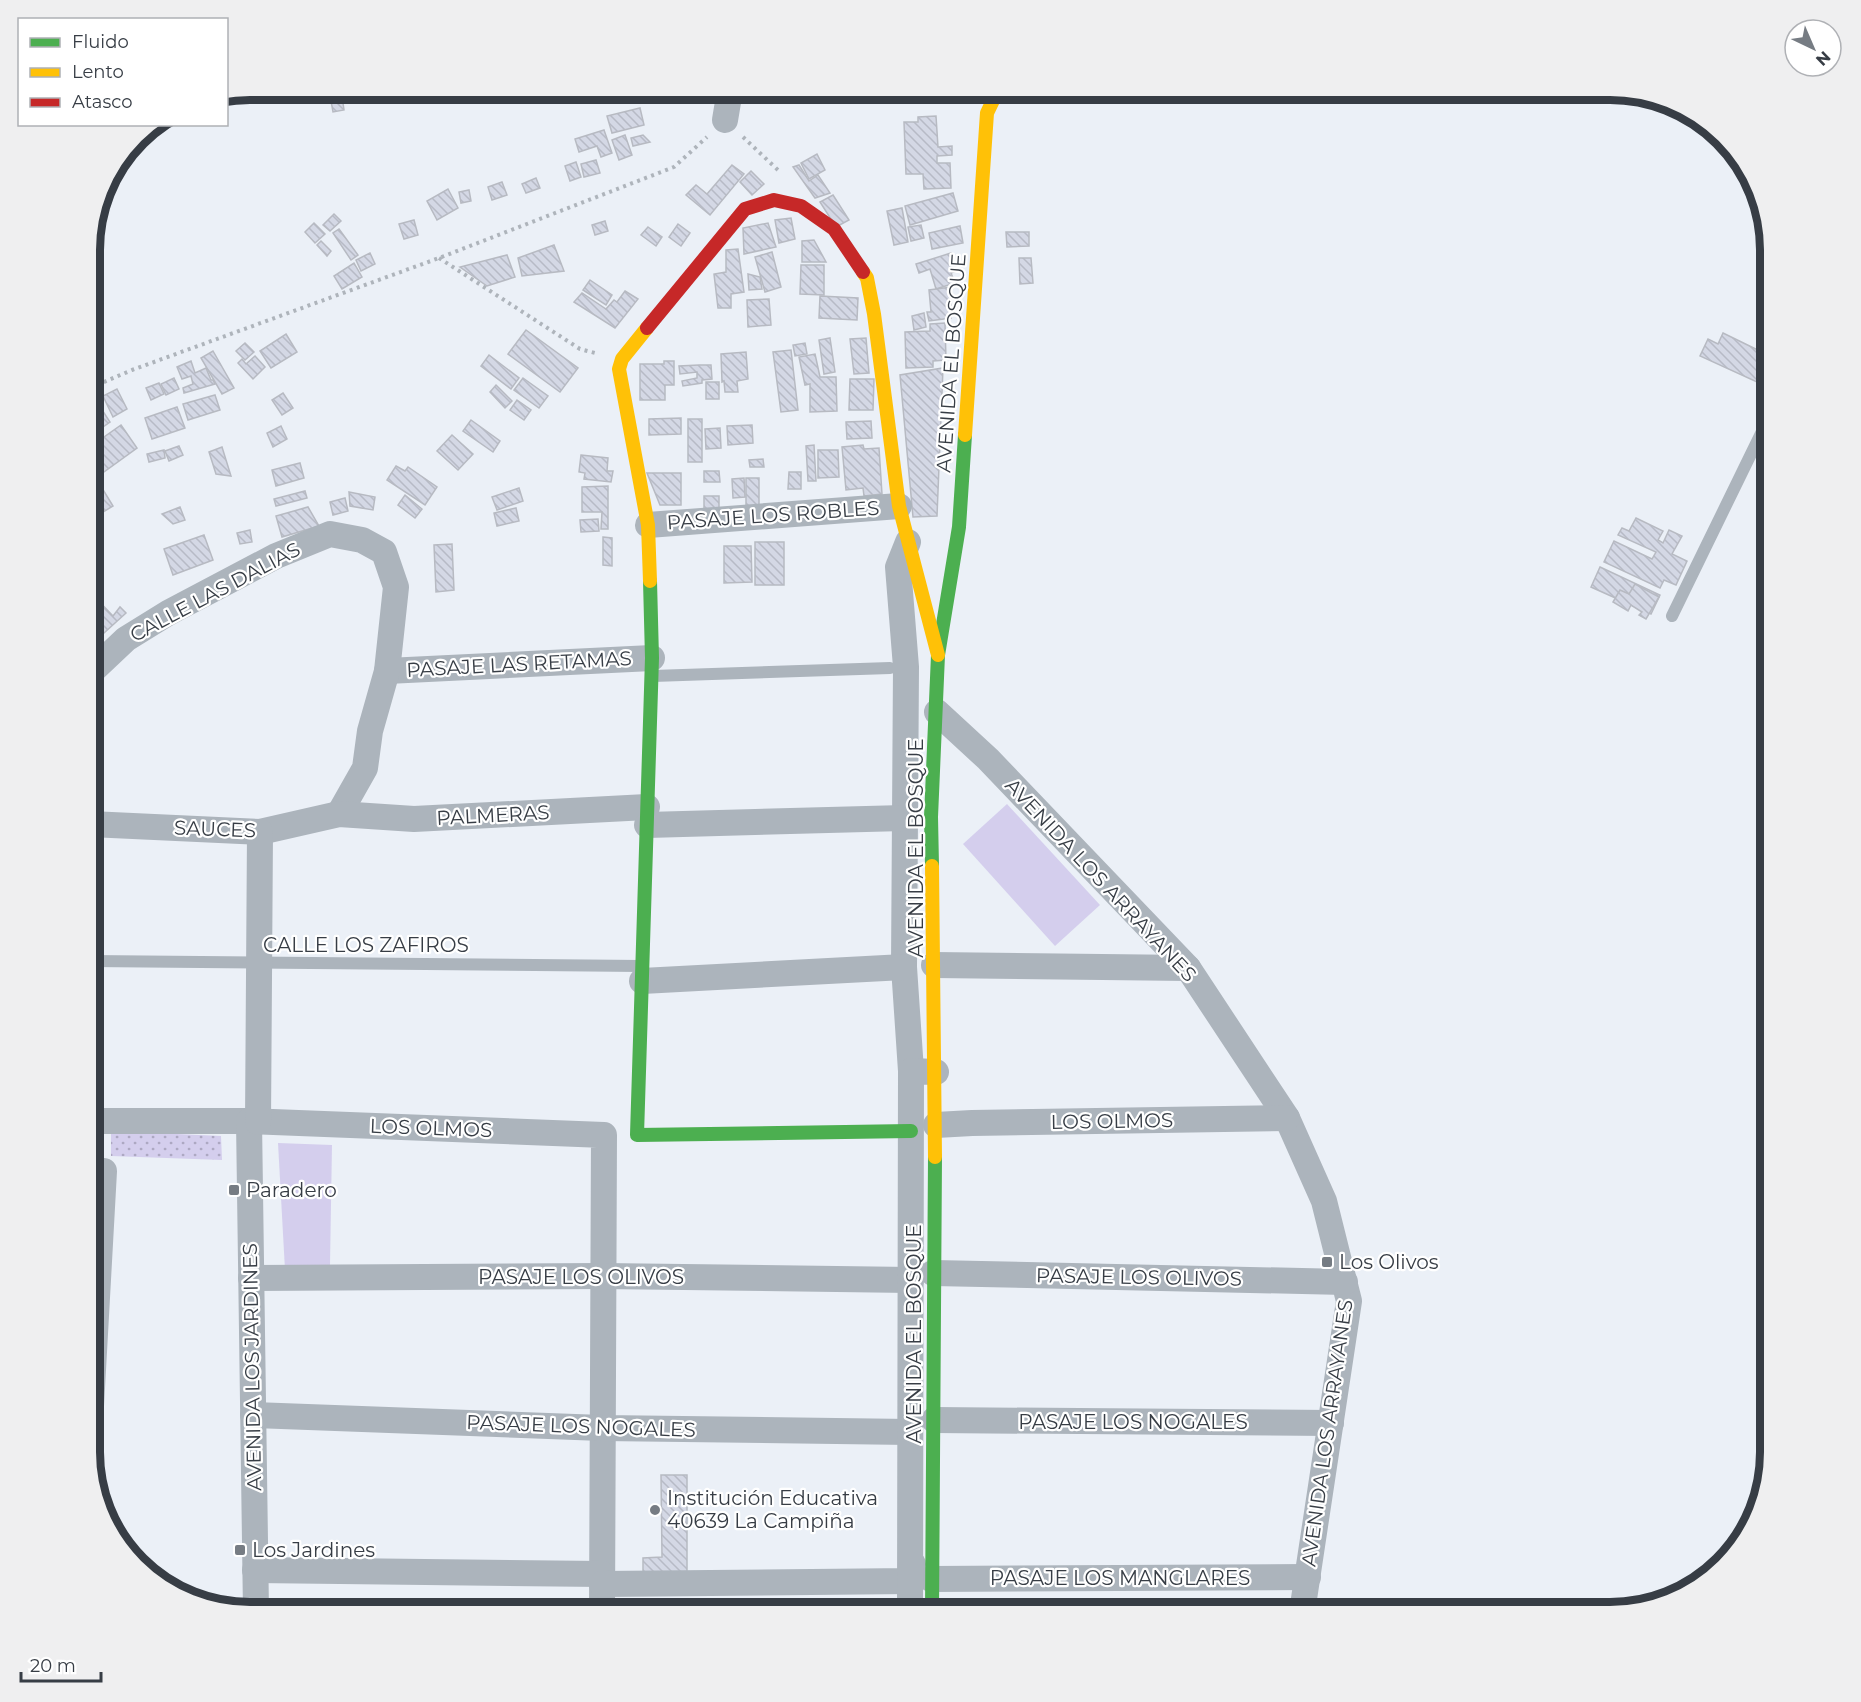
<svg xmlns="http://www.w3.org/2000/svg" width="1861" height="1702" font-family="Montserrat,sans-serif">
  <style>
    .grass { fill: url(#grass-dots) }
    .green { fill: #d4ceed }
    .building { fill: url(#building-back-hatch); stroke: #b7bac2; stroke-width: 1.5 }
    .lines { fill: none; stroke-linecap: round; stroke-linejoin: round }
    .path { stroke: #aeb4bb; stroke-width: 4; stroke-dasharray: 3 4.5; stroke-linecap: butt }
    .lane { stroke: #acb4bc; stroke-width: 12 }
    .street { stroke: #acb4bc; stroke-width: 26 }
    .fast { stroke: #4caf50; stroke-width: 14 }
    .slow { stroke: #ffc107; stroke-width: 14 }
    .jam { stroke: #c62828; stroke-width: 14 }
    .poi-dot { fill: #767c83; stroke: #fff; stroke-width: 2 }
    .labels { text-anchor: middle; stroke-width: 4.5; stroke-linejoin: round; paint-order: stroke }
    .street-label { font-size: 20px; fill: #373d45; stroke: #fff }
    .poi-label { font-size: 20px; fill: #373d45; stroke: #fff; text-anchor: start }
    .rim { fill: none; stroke: #373d45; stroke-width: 8 }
  </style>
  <defs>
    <pattern id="grass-dots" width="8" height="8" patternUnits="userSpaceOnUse" patternTransform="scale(1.5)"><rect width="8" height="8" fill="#d4ceed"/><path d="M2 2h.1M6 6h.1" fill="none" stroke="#ada8c2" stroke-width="1.8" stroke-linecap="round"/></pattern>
    <pattern id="building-back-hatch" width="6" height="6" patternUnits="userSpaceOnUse" patternTransform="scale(1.5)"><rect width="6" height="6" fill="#d4d8e5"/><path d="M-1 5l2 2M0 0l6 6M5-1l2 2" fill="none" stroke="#b7bac6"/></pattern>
  </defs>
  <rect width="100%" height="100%" fill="#ebf0f7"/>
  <path class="grass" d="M111,1131L221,1136L222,1160L111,1156Z"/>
  <g class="green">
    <path d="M1007,804L1100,905L1055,946L963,844Z"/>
    <path d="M278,1143L332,1145L330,1265L285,1270Z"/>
  </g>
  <g class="building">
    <path d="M329,90H341L344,110L333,112Z"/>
    <path d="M640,108L644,125L612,133L607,116Z"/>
    <path d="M936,116L938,147L952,146V155L937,156V163H950L951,188L924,189L923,174H906L904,122H918V117Z"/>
    <path d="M604,130L612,153L601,157L597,146L579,152L575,139Z"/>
    <path d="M625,135L632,155L619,160L612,140Z"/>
    <path d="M643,135L650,142L633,146L631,138Z"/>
    <path d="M817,154L825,170L809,179L801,163Z"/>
    <path d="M596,160L600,173L584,177L581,164Z"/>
    <path d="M576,162L581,177L570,181L565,166Z"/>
    <path d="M732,165L744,174L710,215L686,195L696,185L707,194Z"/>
    <path d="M799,165L809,181L818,175L830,193L815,198L793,167Z"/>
    <path d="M751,171L764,184L752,195L740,182Z"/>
    <path d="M536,178L540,188L526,193L522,184Z"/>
    <path d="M502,182L507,195L492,200L488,187Z"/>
    <path d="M448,189L458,208L437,220L427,201Z"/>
    <path d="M469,190L471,201L461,203L459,192Z"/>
    <path d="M953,193L958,211L910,225L905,206Z"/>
    <path d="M833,195L849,220L836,227L820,202Z"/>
    <path d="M902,208L908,242L894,245L887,211Z"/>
    <path d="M334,214L341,221L330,231L323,225Z"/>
    <path d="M791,218L795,239L779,243L775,220Z"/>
    <path d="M414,220L418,235L404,239L399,224Z"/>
    <path d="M605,221L608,231L595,235L592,225Z"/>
    <path d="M314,223L325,234L315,243L305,232Z"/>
    <path d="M768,223L776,247L744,254L743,228Z"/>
    <path d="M678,224L690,233L681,246L669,237Z"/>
    <path d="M921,225L924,238L911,241L908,227Z"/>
    <path d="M960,226L963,243L932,249L929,233Z"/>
    <path d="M648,227L662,237L656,246L641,235Z"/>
    <path d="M339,229L358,255L351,260L333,233Z"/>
    <path d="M1006,232H1029V246L1007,247Z"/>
    <path d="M814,240L826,262H802V241Z"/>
    <path d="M321,241L331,251L327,256L317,245Z"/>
    <path d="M554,245L564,271L522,276L518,258Z"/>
    <path d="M738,249L744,292L731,294V308H718L714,274L726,272V250Z"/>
    <path d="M772,252L781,287L765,292L755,257Z"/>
    <path d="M370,253L375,264L361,271L356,260Z"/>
    <path d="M951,253L957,271L951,273L955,283L936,289L930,269L919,273L916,264Z"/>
    <path d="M507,255L515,277L487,286L460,267Z"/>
    <path d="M1019,258H1031L1033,283L1020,284Z"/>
    <path d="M354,263L362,277L342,289L334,276Z"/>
    <path d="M801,265H824V295L800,294Z"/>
    <path d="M748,274L760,277L762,289L749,290Z"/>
    <path d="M590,280L612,295L606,305L583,290Z"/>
    <path d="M951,287V318L929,321L927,312H931L929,290Z"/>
    <path d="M625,291L638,299L615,328L574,302L582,293L606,309L614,300L617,302Z"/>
    <path d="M820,296L858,298L857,320L819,318Z"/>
    <path d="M769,299L771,325L748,327L747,300Z"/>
    <path d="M924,313L926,327L914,330L912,316Z"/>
    <path d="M945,323L946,360L933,361V367L906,368L905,332L930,331V324Z"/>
    <path d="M526,330L578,368L560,392L508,354Z"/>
    <path d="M1723,333L1768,355L1771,350V381L1768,387L1700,356L1708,339L1718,344Z"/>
    <path d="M286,334L297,352L271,368L260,351Z"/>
    <path d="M830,338L835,372L824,374L819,340Z"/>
    <path d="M866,338L869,373L854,374L850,339Z"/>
    <path d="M245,343L254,352L245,360L236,351Z"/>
    <path d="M805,343L807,354L795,356L793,345Z"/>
    <path d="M791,350L798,410L781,412L773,352Z"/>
    <path d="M213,351L234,388L222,394L201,358Z"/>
    <path d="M746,352L748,379L737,381L738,392H725L724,381L722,382L721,354Z"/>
    <path d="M815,354L820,377H836L837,411L810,412V384L805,385L799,357Z"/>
    <path d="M489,355L519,378L511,389L481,366Z"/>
    <path d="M255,356L265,367L253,379L238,363L242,359L246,364Z"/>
    <path d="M191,361L195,373L206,368L211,380H213L215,384L184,393L183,388L193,384L191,376L182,379L177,367Z"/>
    <path d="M664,361H674V385H665V400H640V364H664Z"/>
    <path d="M699,365H711L712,379L702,380V383L683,386L682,381L697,378V372L680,374L679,366Z"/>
    <path d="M943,368L937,516L913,517L900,375Z"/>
    <path d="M174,378L179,389L166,395L161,384Z"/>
    <path d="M523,378L548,396L539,408L514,390Z"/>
    <path d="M850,379H874L873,410H849Z"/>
    <rect x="706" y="382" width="13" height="17"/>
    <path d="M159,383L164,394L151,400L146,388Z"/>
    <path d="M496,385L512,401L505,408L490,392Z"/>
    <path d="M117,389L127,409L113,417L103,396Z"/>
    <path d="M283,393L293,408L282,415L272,400Z"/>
    <path d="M215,395L220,410L188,420L183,404Z"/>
    <path d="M95,399L110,422L90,436V401L91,402Z"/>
    <path d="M517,400L531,410L524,420L510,410Z"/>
    <path d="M177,407L185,428L152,439L145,418Z"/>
    <path d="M681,418V434L649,435V419Z"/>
    <rect x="688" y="419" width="14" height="43"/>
    <path d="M471,420L500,441L493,452L463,431Z"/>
    <path d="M871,421L872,438L847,439L846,422Z"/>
    <path d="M121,425L137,448L90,482V447Z"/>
    <path d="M752,425L753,443L728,445L727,426Z"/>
    <path d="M281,426L287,439L273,447L267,433Z"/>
    <path d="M720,428L721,448L706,449L705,429Z"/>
    <path d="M452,435L473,454L458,470L437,451Z"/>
    <path d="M814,445L816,481H808L806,446Z"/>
    <path d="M863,445L864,449L879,448L882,494L864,496L863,488L846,490L842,447Z"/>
    <path d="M179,446L183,455L169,461L165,451Z"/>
    <path d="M222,447L231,476L216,474L209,452Z"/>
    <path d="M164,450L165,458L149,462L147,454Z"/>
    <path d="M818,450H838L839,477L818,478Z"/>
    <path d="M581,455L608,458L607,471H613L611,482L584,479L585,473L579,472Z"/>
    <path d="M763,459L764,467H750L749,460Z"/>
    <path d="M300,463L304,478L276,486L272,470Z"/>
    <path d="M396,466L405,471L408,467L437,487L425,505L387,480Z"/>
    <path d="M704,471H719L720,482H704Z"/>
    <path d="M789,472H801V489H788Z"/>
    <path d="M647,473H681V505H660Z"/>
    <path d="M744,478L745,497L733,498L732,479Z"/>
    <rect x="746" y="478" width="13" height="36"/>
    <path d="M608,486V529H601L602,512H582V487Z"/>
    <path d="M102,488L113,506L90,520V495Z"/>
    <path d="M519,488L523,501L497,510L492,497Z"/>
    <path d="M305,491L307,498L276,506L274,499Z"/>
    <path d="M349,492L375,497L373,510L350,506Z"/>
    <path d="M405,495L422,509L415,518L398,505Z"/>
    <rect x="704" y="496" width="15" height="14"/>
    <path d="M345,498L348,511L333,515L330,502Z"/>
    <path d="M180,507L185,520L173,524L162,514Z"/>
    <path d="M308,507L319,526L282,537L276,516Z"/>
    <path d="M516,508L519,521L497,526L494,513Z"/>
    <path d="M1636,518L1663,531L1658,540L1663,543L1669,530L1682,536L1672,554L1687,561L1676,585L1664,580L1660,588L1604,562L1614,541L1652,559L1656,552L1618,535L1622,528L1629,531Z"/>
    <path d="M598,519L599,531L581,532L580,520Z"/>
    <path d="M250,530L252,542L240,544L237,533Z"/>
    <path d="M204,535L213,560L173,575L164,549Z"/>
    <path d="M603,537L612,538V566L603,565Z"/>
    <rect x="755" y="542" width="29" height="43"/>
    <path d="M452,544L454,590L436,592L434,545Z"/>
    <path d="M724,546H751L752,582L724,583Z"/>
    <path d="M1600,567L1660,595L1651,614L1591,587Z"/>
    <path d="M1635,584L1659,597L1646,619L1639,615L1642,612L1631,605L1628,611L1613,602L1620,590L1629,594Z"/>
    <path d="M92,594L113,616L120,607L126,613L104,633L93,622L99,617L92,609L90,611V595Z"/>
    <path d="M661,1475H687V1582H643V1558L662,1557Z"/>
  </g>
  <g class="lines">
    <g class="path">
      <path d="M743,137L779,171"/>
      <path d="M439,258L580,349L595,353"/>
      <path d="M90,388L132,370L439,258L674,167L707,137"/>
    </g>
    <g class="lane">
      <path d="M1672,616L1771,413"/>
      <path d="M653,676L890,668"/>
      <path d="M90,961L641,966"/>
    </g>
    <g class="street">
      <path d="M725,120L730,90"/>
      <path d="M648,525L899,506"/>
      <path d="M908,542L898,567L906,667L904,967L911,1071"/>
      <path d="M387,671L652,658"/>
      <path d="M90,673L126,639L168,613L276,556L330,534L362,540L384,552L396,587L387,671L370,731L365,768L339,814"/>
      <path d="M937,712L988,759L1188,968L1287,1118L1324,1201L1349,1301L1302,1612"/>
      <path d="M90,824L260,832L339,814L414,819L647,807"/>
      <path d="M647,825L904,818"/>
      <path d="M934,965L1188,968"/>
      <path d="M642,981L904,967"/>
      <path d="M90,1121H249L604,1135L602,1612"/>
      <path d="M249,1121L256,1612"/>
      <path d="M258,1122L260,832"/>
      <path d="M936,1125L972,1123L1287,1118"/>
      <path d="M933,1273L1345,1282"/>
      <path d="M251,1278L603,1276L911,1280"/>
      <path d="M253,1415L602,1428L910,1432"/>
      <path d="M934,1420L1331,1423"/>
      <path d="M90,1424L104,1171"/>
      <path d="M255,1570L602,1574"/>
      <path d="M931,1579L1308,1577"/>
      <path d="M602,1584L910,1581L913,1564"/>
      <path d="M910,1612L911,1071L936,1072"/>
    </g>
    <g class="fast">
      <path d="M650,581L652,658L637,1135L911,1131"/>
      <path d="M932,866L931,817L938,655L959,527L965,435"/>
      <path d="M932,1612L935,1157"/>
    </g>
    <g class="slow">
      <path d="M863,272L867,278L874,314L899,506L938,655"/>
      <path d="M647,328L622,359L619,369L648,525L650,581"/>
      <path d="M965,435L987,113L998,90"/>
      <path d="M932,866L935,1157"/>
    </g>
    <path class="jam" d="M647,328L745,209L774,200L801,206L834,229L863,272"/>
  </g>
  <g class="poi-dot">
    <rect x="228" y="1184" width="12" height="12" rx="3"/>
    <rect x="1321" y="1256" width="12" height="12" rx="3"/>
    <circle cx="655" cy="1510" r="6"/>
    <rect x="234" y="1544" width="12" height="12" rx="3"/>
  </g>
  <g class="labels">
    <g class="street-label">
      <text transform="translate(951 363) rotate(-86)" y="7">AVENIDA EL BOSQUE</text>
      <text transform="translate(773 515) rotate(-4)" y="7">PASAJE LOS ROBLES</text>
      <text transform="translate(215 592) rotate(-28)" y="7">CALLE LAS DALIAS</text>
      <text transform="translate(519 664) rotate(-3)" y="7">PASAJE LAS RETAMAS</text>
      <text transform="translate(493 815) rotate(-3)" y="7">PALMERAS</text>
      <text transform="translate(215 829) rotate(2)" y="7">SAUCES</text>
      <text transform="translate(916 848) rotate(-90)" y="7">AVENIDA EL BOSQUE</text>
      <text transform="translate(1101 880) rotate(47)" y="7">AVENIDA LOS ARRAYANES</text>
      <text x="366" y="952">CALLE LOS ZAFIROS</text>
      <text transform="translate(1112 1121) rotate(-1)" y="7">LOS OLMOS</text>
      <text transform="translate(431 1128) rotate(2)" y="7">LOS OLMOS</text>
      <text x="581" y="1284">PASAJE LOS OLIVOS</text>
      <text transform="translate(1139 1277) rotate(1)" y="7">PASAJE LOS OLIVOS</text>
      <text transform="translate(914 1334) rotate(-90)" y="7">AVENIDA EL BOSQUE</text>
      <text transform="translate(252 1367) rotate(-91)" y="7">AVENIDA LOS JARDINES</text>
      <text x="1133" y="1429">PASAJE LOS NOGALES</text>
      <text transform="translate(581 1426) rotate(2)" y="7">PASAJE LOS NOGALES</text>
      <text transform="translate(1327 1433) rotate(-82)" y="7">AVENIDA LOS ARRAYANES</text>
      <text x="1120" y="1585">PASAJE LOS MANGLARES</text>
    </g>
    <g class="poi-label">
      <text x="246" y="1197">Paradero</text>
      <text x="1339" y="1269">Los Olivos</text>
      <text x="667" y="1505">Institución Educativa<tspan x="667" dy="23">40639 La Campiña</tspan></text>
      <text x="252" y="1557">Los Jardines</text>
    </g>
  </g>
  <path d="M0 0H1861V1702H0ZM250 100H1610A150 150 0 0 1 1760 250V1452A150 150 0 0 1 1610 1602H250A150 150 0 0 1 100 1452V250A150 150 0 0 1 250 100Z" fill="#efeff0" fill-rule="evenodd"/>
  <path class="rim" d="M250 100H1610A150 150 0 0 1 1760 250V1452A150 150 0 0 1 1610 1602H250A150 150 0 0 1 100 1452V250A150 150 0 0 1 250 100Z"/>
  <rect x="18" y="18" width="210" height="108" fill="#ffffff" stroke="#afb1b5" stroke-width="1.5"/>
  <rect x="30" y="38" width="30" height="9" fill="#4caf50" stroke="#afb1b5" stroke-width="1.5"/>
  <text x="72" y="48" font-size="18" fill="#373d45">Fluido</text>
  <rect x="30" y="68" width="30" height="9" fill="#ffc107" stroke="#afb1b5" stroke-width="1.5"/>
  <text x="72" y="78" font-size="18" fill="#373d45">Lento</text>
  <rect x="30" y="98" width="30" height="9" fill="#c62828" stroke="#afb1b5" stroke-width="1.5"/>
  <text x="72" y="108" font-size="18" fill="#373d45">Atasco</text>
  <g transform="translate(1813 48) rotate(136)"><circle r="28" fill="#ffffff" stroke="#afb1b5" stroke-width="1.5"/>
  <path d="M0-4.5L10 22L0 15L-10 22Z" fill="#767c83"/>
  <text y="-9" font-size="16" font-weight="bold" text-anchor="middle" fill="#373d45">N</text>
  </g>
  <path d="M21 1672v9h80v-9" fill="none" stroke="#373d45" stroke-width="3"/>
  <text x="30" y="1672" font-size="18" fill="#373d45" stroke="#ffffff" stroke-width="4.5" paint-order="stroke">20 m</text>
</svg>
